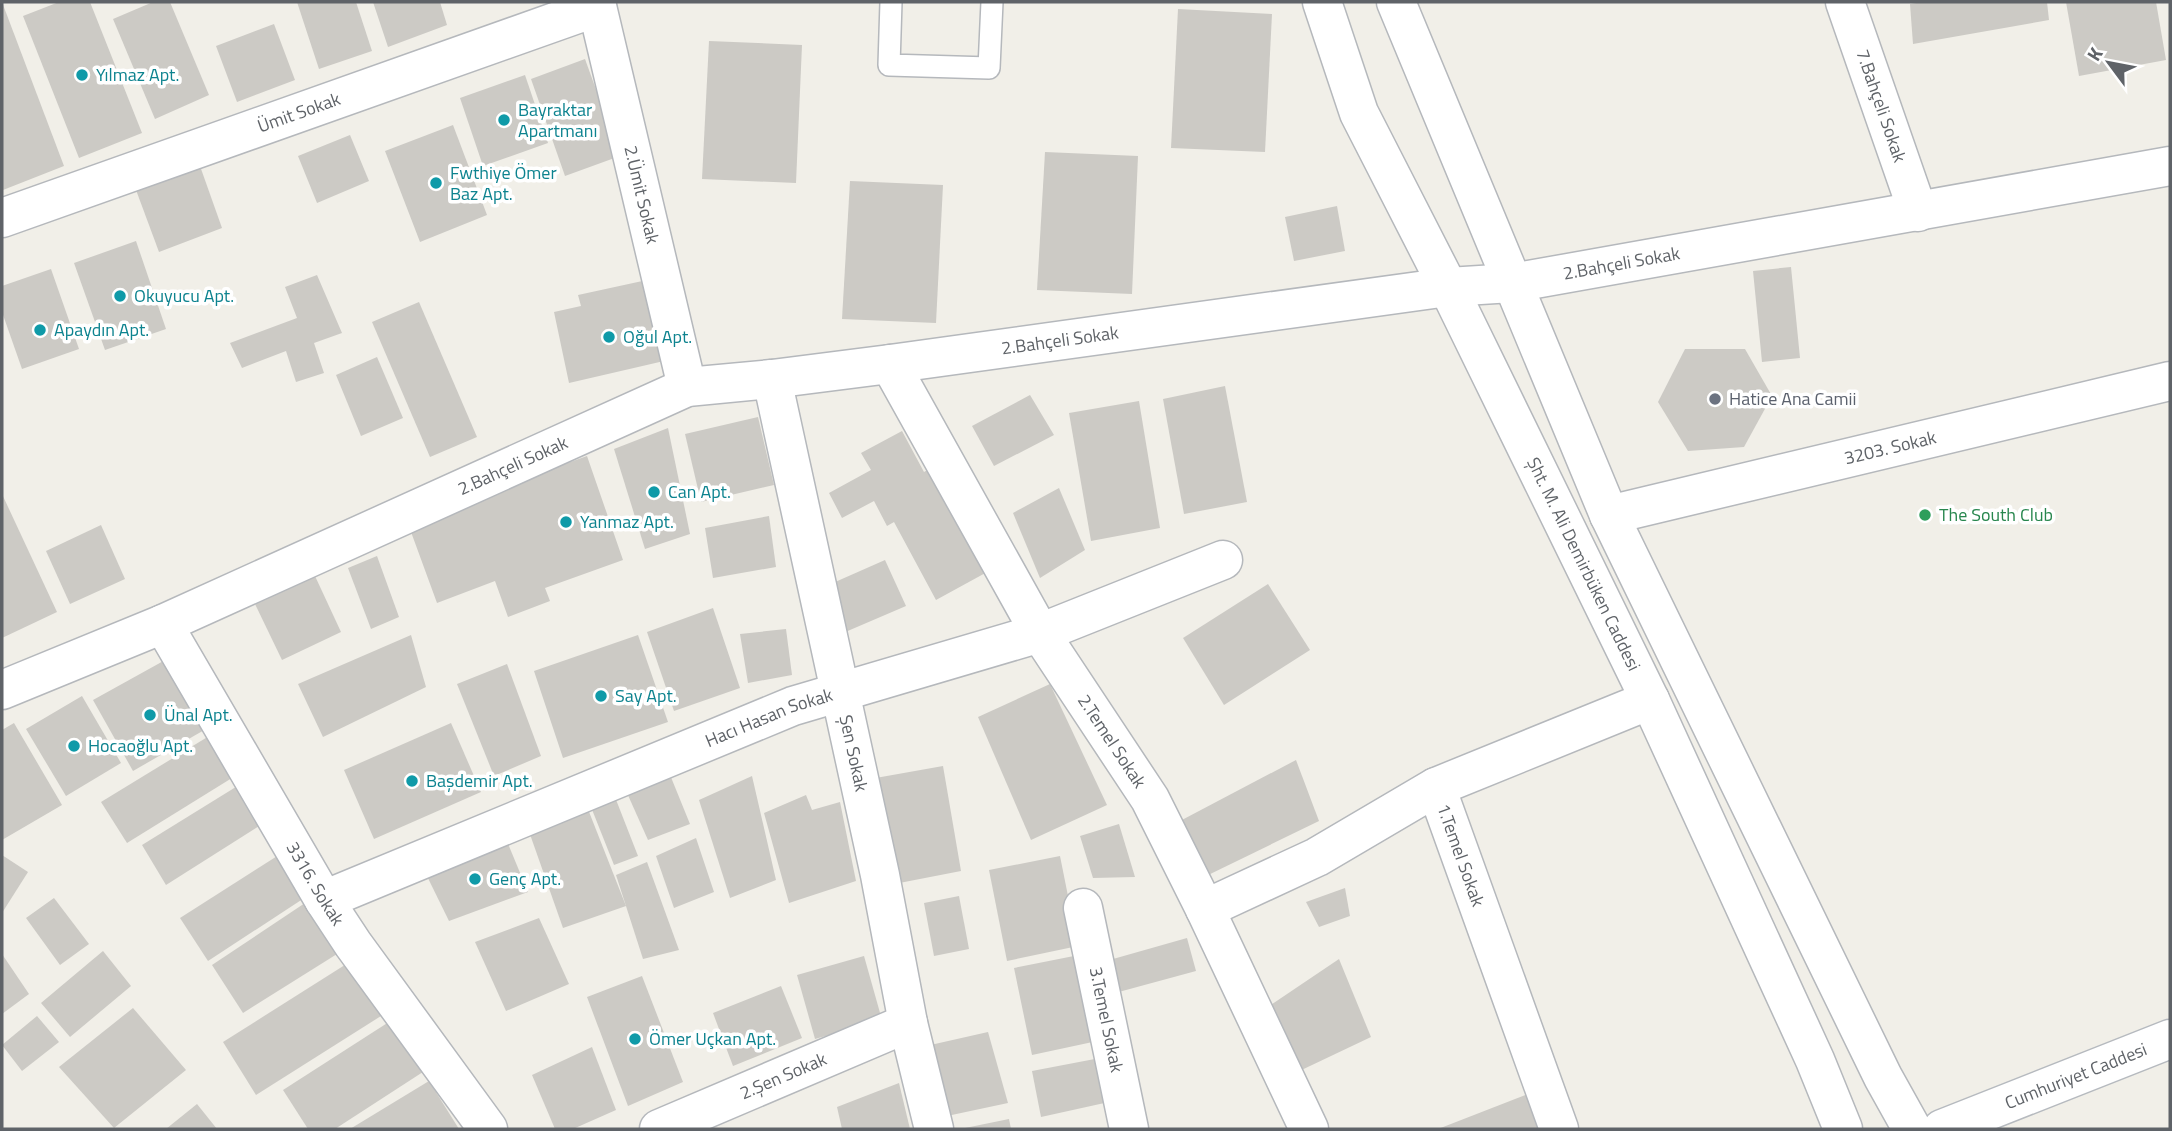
<svg xmlns="http://www.w3.org/2000/svg" width="2172" height="1131" font-family="'Titillium Web',sans-serif">
  <style>
    .building { fill: #cccac5 }
    .lines { fill: none; stroke-linecap: round; stroke-linejoin: round }
    .service-casing { stroke: #b5b8bc; stroke-width: 24 }
    .minor-casing { stroke: #b5b8bc; stroke-width: 41 }
    .tertiary-casing { stroke: #b5b8bc; stroke-width: 41 }
    .secondary-casing { stroke: #b6babf; stroke-width: 41 }
    .service { stroke: #fff; stroke-width: 21 }
    .minor { stroke: #fff; stroke-width: 38 }
    .tertiary { stroke: #fff; stroke-width: 38 }
    .secondary { stroke: #fff; stroke-width: 38 }
    .culture-dot { fill: #0f9aa8; stroke: #fff; stroke-width: 2.5 }
    .worship-dot { fill: #6b7280; stroke: #fff; stroke-width: 2.5 }
    .leisure-dot { fill: #2e9e5b; stroke: #fff; stroke-width: 2.5 }
    .labels { text-anchor: middle; stroke-width: 7; stroke-linejoin: round; paint-order: stroke }
    .culture-label { font-size: 18px; fill: #0d838f; stroke: #fff; text-anchor: start }
    .street-label { font-size: 18px; fill: #5f6368; stroke: #fff }
    .worship-label { font-size: 18px; fill: #5b616d; stroke: #fff; text-anchor: start }
    .leisure-label { font-size: 18px; fill: #27864d; stroke: #fff; text-anchor: start }
  </style>
  <rect width="100%" height="100%" fill="#f1efe8"/>
  <g class="building">
    <path d="M2,2L64,166L3,190L2,188Z"/>
    <path d="M59,2H90L142,133L79,158L23,16Z"/>
    <path d="M153,2H170L209,95L155,119L113,19Z"/>
    <path d="M297,2H356L372,51L319,69Z"/>
    <path d="M373,2H440L447,25L388,47Z"/>
    <path d="M1923,2H2047L2049,20L1913,44L1910,4Z"/>
    <path d="M2066,2H2156L2166,60L2079,76Z"/>
    <path d="M1178,9L1272,14L1265,152L1171,148Z"/>
    <path d="M274,24L295,80L237,102L216,46Z"/>
    <path d="M709,41L802,45L796,183L702,179Z"/>
    <path d="M585,59L620,156L565,176L531,79Z"/>
    <path d="M525,75L548,143L483,166L460,98Z"/>
    <path d="M453,125L487,215L420,242L385,151Z"/>
    <path d="M350,135L369,181L317,203L298,156Z"/>
    <path d="M1045,152L1138,156L1132,294L1037,290Z"/>
    <path d="M200,166L222,228L159,252L136,190Z"/>
    <path d="M850,181L943,185L936,323L842,319Z"/>
    <path d="M1337,206L1345,251L1294,261L1285,217Z"/>
    <path d="M136,241L166,329L105,350L74,263Z"/>
    <path d="M1791,267L1800,358L1762,362L1753,271Z"/>
    <path d="M51,269L79,349L22,369L2,312V286Z"/>
    <path d="M317,275L342,333L314,343L324,373L296,382L286,351L242,368L230,343L297,318L285,287Z"/>
    <path d="M647,280L664,361L569,383L554,312L581,306L578,295Z"/>
    <path d="M419,302L477,437L430,457L372,322Z"/>
    <path d="M1685,349H1745L1772,396L1744,447L1688,451L1658,402Z"/>
    <path d="M377,357L403,418L361,436L336,375Z"/>
    <path d="M1225,386L1247,502L1184,514L1163,399Z"/>
    <path d="M1030,395L1054,435L994,466L972,426Z"/>
    <path d="M1139,401L1160,528L1091,541L1069,413Z"/>
    <path d="M758,417L774,485L701,502L685,434Z"/>
    <path d="M668,428L690,534L645,549L614,449Z"/>
    <path d="M902,431L924,472L933,467L989,571L936,600L894,522L887,526L874,501L842,518L829,493L871,470L861,453Z"/>
    <path d="M587,456L623,560L545,588L550,601L508,617L495,581L437,603L407,521Z"/>
    <path d="M1059,488L1085,550L1040,578L1013,513Z"/>
    <path d="M2,494L57,612L2,638Z"/>
    <path d="M769,516L776,567L713,578L705,528Z"/>
    <path d="M101,525L125,579L70,604L46,551Z"/>
    <path d="M377,556L399,617L371,629L348,568Z"/>
    <path d="M885,560L906,606L836,636L817,590Z"/>
    <path d="M315,576L341,632L282,660L255,604Z"/>
    <path d="M1268,584L1310,650L1224,705L1183,638Z"/>
    <path d="M713,608L740,688L674,711L647,632Z"/>
    <path d="M786,629L792,675L748,683L740,634Z"/>
    <path d="M411,635L426,687L323,737L298,684Z"/>
    <path d="M638,635L668,722L563,758L534,671Z"/>
    <path d="M167,659L206,729L133,771L93,700Z"/>
    <path d="M507,664L541,756L494,776L457,684Z"/>
    <path d="M1050,684L1107,805L1031,840L978,717Z"/>
    <path d="M82,696L121,763L66,796L26,729Z"/>
    <path d="M14,723L62,805L2,840V730Z"/>
    <path d="M451,723L481,792L374,839L344,770Z"/>
    <path d="M214,733L240,773L127,843L101,802Z"/>
    <path d="M1296,760L1319,821L1202,878L1180,821Z"/>
    <path d="M666,765L690,824L648,840L623,784Z"/>
    <path d="M943,766L961,871L889,885L870,779Z"/>
    <path d="M752,776L776,880L730,898L699,800Z"/>
    <path d="M252,777L275,816L166,885L142,845Z"/>
    <path d="M613,792L638,856L614,865L589,802Z"/>
    <path d="M806,795L812,810L840,802L856,881L789,903L764,813Z"/>
    <path d="M584,799L626,906L563,928L526,823Z"/>
    <path d="M1119,824L1135,877L1093,878L1080,836Z"/>
    <path d="M501,827L528,892L449,921L422,866Z"/>
    <path d="M696,838L714,892L674,908L656,856Z"/>
    <path d="M293,846L318,889L208,961L180,918Z"/>
    <path d="M2,855L28,872L2,913Z"/>
    <path d="M1060,856L1078,946L1007,961L989,870Z"/>
    <path d="M647,862L679,950L643,959L616,875Z"/>
    <path d="M1345,888L1350,916L1319,927L1306,902Z"/>
    <path d="M320,893L353,944L243,1013L212,965Z"/>
    <path d="M959,896L969,949L934,956L924,903Z"/>
    <path d="M54,898L89,944L60,965L26,918Z"/>
    <path d="M539,918L569,984L506,1011L475,942Z"/>
    <path d="M1187,938L1196,971L1115,993L1106,961Z"/>
    <path d="M103,951L131,986L70,1037L41,1003Z"/>
    <path d="M2,954L29,994L2,1014Z"/>
    <path d="M1084,954L1102,1040L1032,1055L1014,968Z"/>
    <path d="M864,956L882,1020L815,1039L797,975Z"/>
    <path d="M1339,959L1371,1037L1291,1075L1265,1009Z"/>
    <path d="M348,963L381,1016L256,1095L223,1042Z"/>
    <path d="M642,976L683,1082L628,1106L587,997Z"/>
    <path d="M781,986L802,1038L733,1066L713,1013Z"/>
    <path d="M133,1008L186,1070L114,1128L59,1067Z"/>
    <path d="M37,1016L59,1042L22,1071L2,1045Z"/>
    <path d="M392,1020L426,1070L335,1129H308L283,1090Z"/>
    <path d="M988,1032L1008,1103L947,1116L926,1046Z"/>
    <path d="M592,1047L616,1110L573,1129H555L532,1075Z"/>
    <path d="M1100,1058L1109,1102L1041,1117L1032,1071Z"/>
    <path d="M429,1081L459,1129H350Z"/>
    <path d="M899,1083L910,1129H842L837,1107Z"/>
    <path d="M1533,1092L1547,1129H1438Z"/>
    <path d="M197,1104L217,1129H166Z"/>
    <path d="M1009,1119L1011,1129H965V1128Z"/>
  </g>
  <g class="lines">
    <g class="service-casing">
      <path id="service" d="M891,2L889,65L989,68L992,2"/>
    </g>
    <g class="minor-casing">
      <g id="minor">
        <path id="s1" d="M596,2L687,387"/>
        <path id="s2" d="M1845,2L1918,212"/>
        <path id="s3" d="M2,218L597,7"/>
        <path id="s4" d="M890,364L1040,633L1150,799L1205,909L1309,1129"/>
        <path id="s5" d="M772,379L880,875L908,1023L934,1129"/>
        <path id="s6" d="M1609,515L2170,381"/>
        <path id="s7" d="M163,624L324,900L353,944L488,1129"/>
        <path d="M1436,787L1650,700"/>
        <path id="s8" d="M324,900L793,706L1040,633L1223,560"/>
        <path id="s9" d="M1083,908L1129,1129"/>
        <path id="s10" d="M1205,909L1317,857L1436,787L1559,1129"/>
        <path id="s11" d="M659,1129L908,1023"/>
      </g>
    </g>
    <g class="tertiary-casing">
      <g id="tertiary">
        <path id="s12" d="M1322,2L1359,113L1448,287L1650,700L1815,1060L1843,1129"/>
        <path d="M1396,2L1609,515L1883,1077L1912,1129"/>
        <path id="s13" d="M2,690L163,624L687,387L772,379L890,364L1448,287L1512,283L2170,166"/>
      </g>
    </g>
    <g class="secondary-casing">
      <g id="secondary">
        <path id="s14" d="M1942,1129L2170,1039"/>
      </g>
    </g>
    <use href="#service" class="service"/>
    <use href="#minor" class="minor"/>
    <use href="#tertiary" class="tertiary"/>
    <use href="#secondary" class="secondary"/>
  </g>
  <g class="culture-dot">
    <circle cx="82" cy="75" r="7"/>
    <circle cx="504" cy="120" r="7"/>
    <circle cx="436" cy="183" r="7"/>
    <circle cx="120" cy="296" r="7"/>
    <circle cx="40" cy="330" r="7"/>
    <circle cx="609" cy="337" r="7"/>
    <circle cx="654" cy="492" r="7"/>
    <circle cx="566" cy="522" r="7"/>
    <circle cx="601" cy="696" r="7"/>
    <circle cx="150" cy="715" r="7"/>
    <circle cx="74" cy="746" r="7"/>
    <circle cx="412" cy="781" r="7"/>
    <circle cx="475" cy="879" r="7"/>
    <circle cx="635" cy="1039" r="7"/>
  </g>
  <circle class="worship-dot" cx="1715" cy="399" r="7"/>
  <circle class="leisure-dot" cx="1925" cy="515" r="7"/>
  <g class="labels">
    <g class="culture-label">
      <text x="96" y="81">Yılmaz Apt.</text>
      <text x="518" y="116">Bayraktar<tspan x="518" dy="21">Apartmanı</tspan></text>
      <text x="450" y="179">Fwthiye Ömer<tspan x="450" dy="21">Baz Apt.</tspan></text>
      <text x="134" y="302">Okuyucu Apt.</text>
      <text x="54" y="336">Apaydın Apt.</text>
      <text x="623" y="343">Oğul Apt.</text>
      <text x="668" y="498">Can Apt.</text>
      <text x="580" y="528">Yanmaz Apt.</text>
      <text x="615" y="702">Say Apt.</text>
      <text x="164" y="721">Ünal Apt.</text>
      <text x="88" y="752">Hocaoğlu Apt.</text>
      <text x="426" y="787">Başdemir Apt.</text>
      <text x="489" y="885">Genç Apt.</text>
      <text x="649" y="1045">Ömer Uçkan Apt.</text>
    </g>
    <g class="street-label">
      <text dy="6" stroke="none"><textPath href="#s2" startOffset="110">7.Bahçeli Sokak</textPath></text>
      <text dy="6" stroke="none"><textPath href="#s3" startOffset="315">Ümit Sokak</textPath></text>
      <text dy="6" stroke="none"><textPath href="#s1" startOffset="198">2.Ümit Sokak</textPath></text>
      <text dy="6" stroke="none"><textPath href="#s13" startOffset="1692">2.Bahçeli Sokak</textPath></text>
      <text dy="6" stroke="none"><textPath href="#s13" startOffset="1125">2.Bahçeli Sokak</textPath></text>
      <text dy="6" stroke="none"><textPath href="#s6" startOffset="289">3203. Sokak</textPath></text>
      <text dy="6" stroke="none"><textPath href="#s13" startOffset="558">2.Bahçeli Sokak</textPath></text>
      <text dy="6" stroke="none"><textPath href="#s12" startOffset="621">Şht. M. Ali Demirbüken Caddesi</textPath></text>
      <text dy="6" stroke="none"><textPath href="#s8" startOffset="481">Hacı Hasan Sokak</textPath></text>
      <text dy="6" stroke="none"><textPath href="#s4" startOffset="438">2.Temel Sokak</textPath></text>
      <text dy="6" stroke="none"><textPath href="#s5" startOffset="383">Şen Sokak</textPath></text>
      <text dy="6" stroke="none"><textPath href="#s10" startOffset="334">1.Temel Sokak</textPath></text>
      <text dy="6" stroke="none"><textPath href="#s7" startOffset="301">3316. Sokak</textPath></text>
      <text dy="6" stroke="none"><textPath href="#s9" startOffset="114">3.Temel Sokak</textPath></text>
      <text dy="6" stroke="none"><textPath href="#s11" startOffset="135">2.Şen Sokak</textPath></text>
      <text dy="6" stroke="none"><textPath href="#s14" startOffset="144">Cumhuriyet Caddesi</textPath></text>
    </g>
    <g class="worship-label">
      <text x="1729" y="405">Hatice Ana Camii</text>
    </g>
    <g class="leisure-label">
      <text x="1939" y="521">The South Club</text>
    </g>
  </g>
  <rect width="2172" height="1131" fill="none" stroke="#5f6368" stroke-width="7"/>
  <g transform="translate(2109 63) rotate(302)" stroke="#ffffff" stroke-width="5" paint-order="stroke">
  <path d="M0-5L12 26L0 18L-12 26Z" fill="#5f6368"/>
  <text y="-10" font-size="19" font-weight="bold" text-anchor="middle" fill="#5f6368">K</text>
  </g>
</svg>
